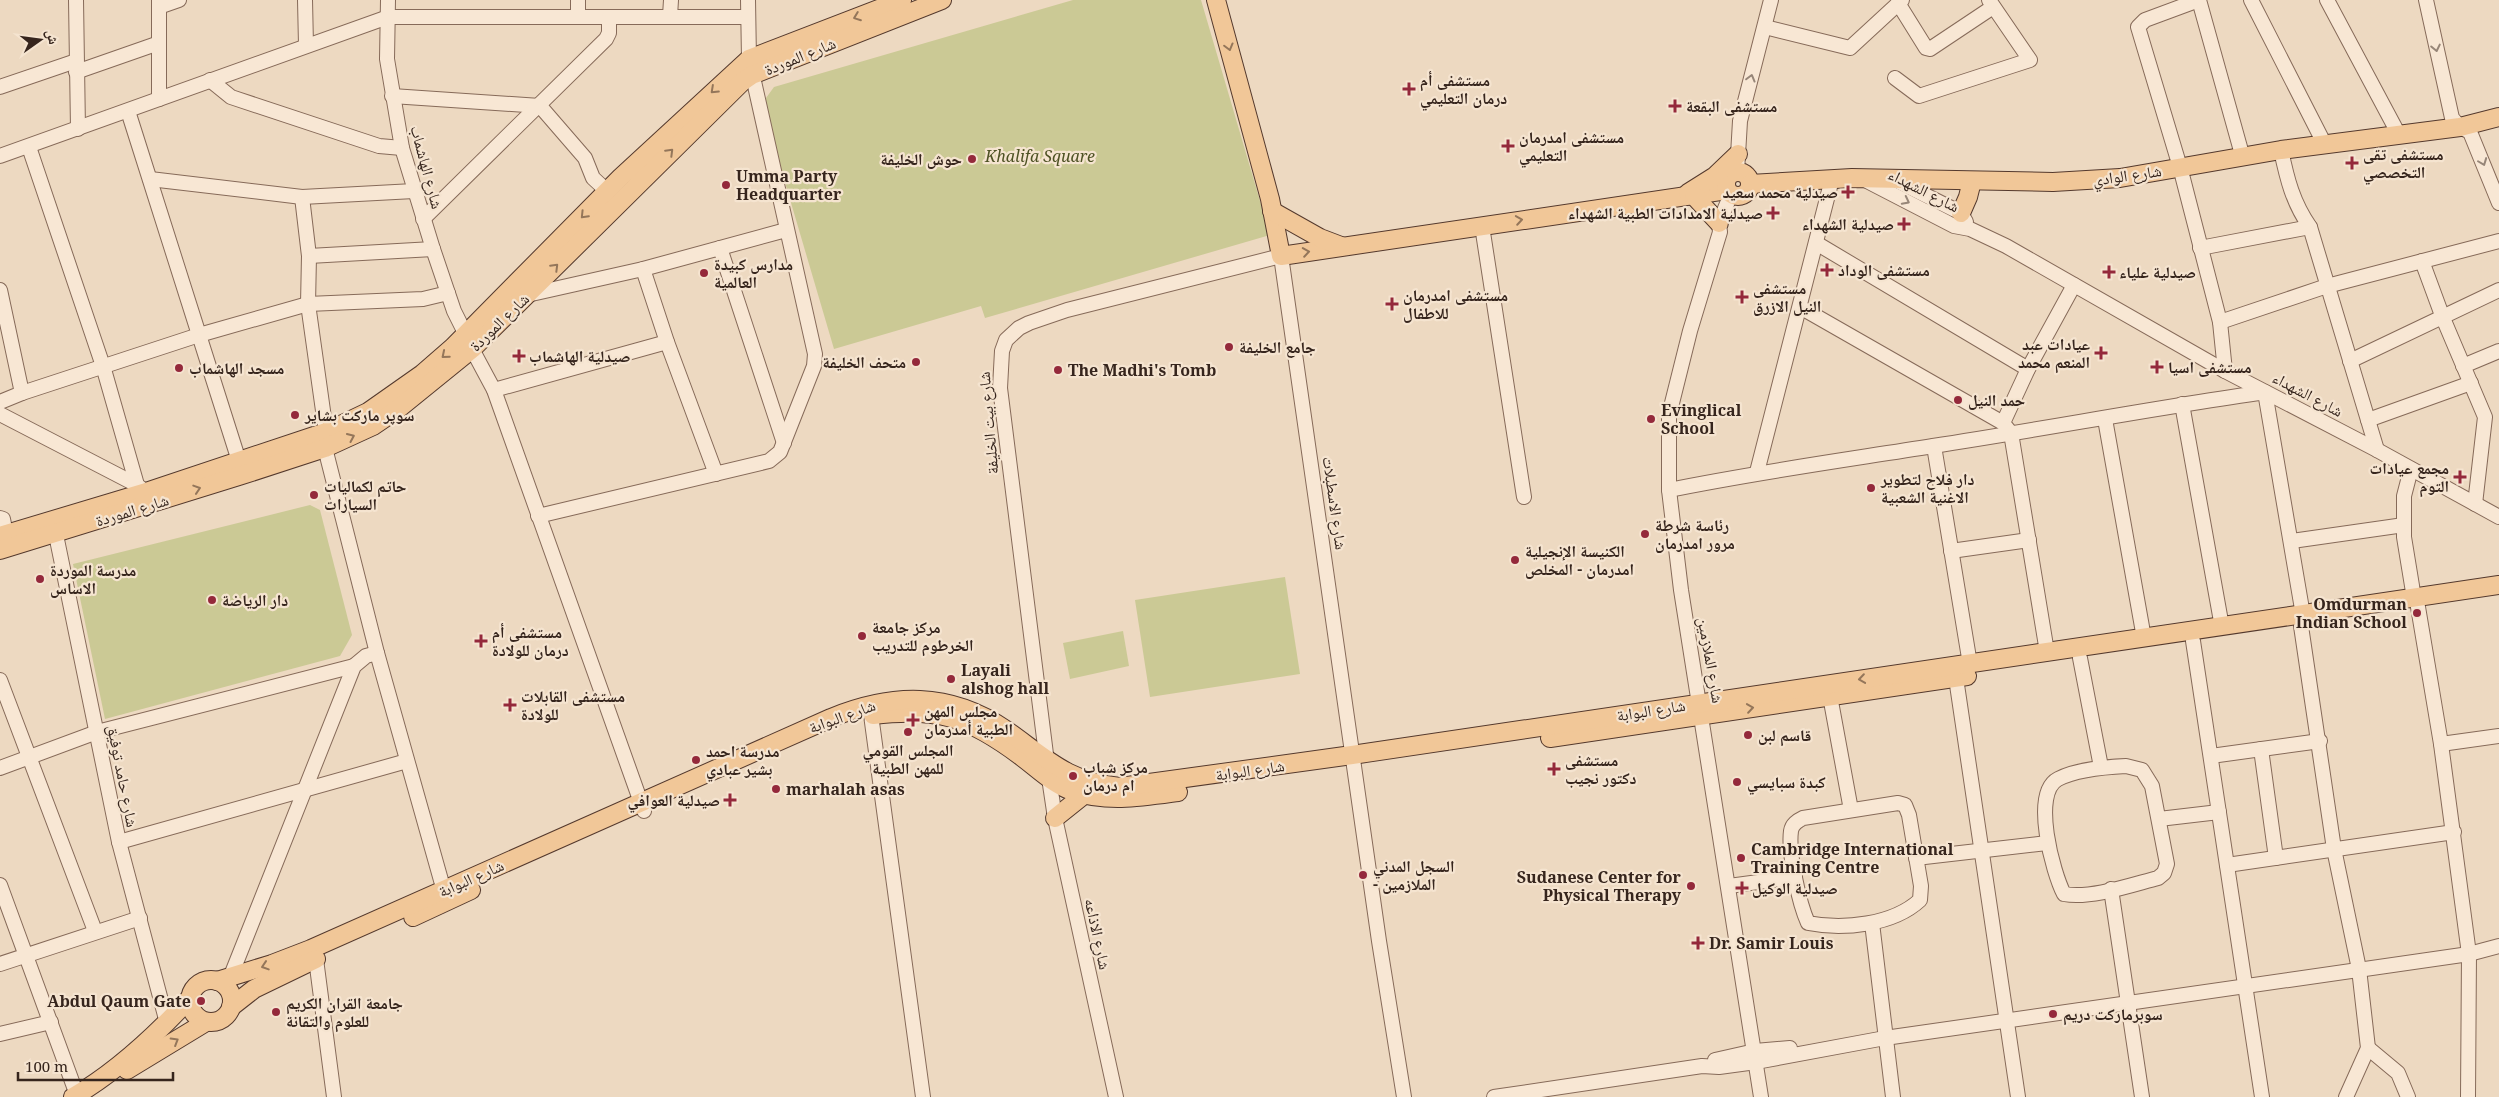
<svg xmlns="http://www.w3.org/2000/svg" width="2499" height="1097" font-family="'Noto Serif','Noto Naskh Arabic',serif">
  <style>
    .green { fill: #cbc995 }
    .lines { fill: none; stroke-linecap: round; stroke-linejoin: round }
    .minor-casing { stroke: #866a59; stroke-width: 16 }
    .major-casing { stroke: #54392d; stroke-width: 20 }
    .minor { stroke: #f8e7d4; stroke-width: 14 }
    .major { stroke: #f1c798; stroke-width: 18 }
    .oneway { stroke: #94765a }
    .oneway2 { stroke: #978678 }
    .poi-dot { fill: #94293b; stroke: #f5e4d0; stroke-width: 2 }
    .labels { text-anchor: middle; stroke-width: 4.5; stroke-linejoin: round; paint-order: stroke }
    .street-label { font-size: 16px; fill: #36251d; stroke: #f5e4d0 }
    .poi-label { font-size: 16px; font-weight: bold; fill: #36251d; stroke: #f5e4d0; text-anchor: start }
    .park-label { font-size: 16px; font-style: italic; fill: #4e5224; stroke: #f5e4d0 }
  </style>
  <rect width="100%" height="100%" fill="#edd9c1"/>
  <g class="green">
    <path d="M1073,0H1201L1270,235L985,318L981,306L834,349L764,111L766,98L774,87Z"/>
    <path d="M310,505L320,510L352,635L340,656L105,719L73,564Z"/>
    <path d="M1285,577L1300,674L1150,697L1135,600Z"/>
    <path d="M1123,631L1129,666L1070,679L1063,643Z"/>
  </g>
  <g class="lines">
    <g class="minor-casing">
      <g id="minor">
        <path d="M76,0L78,129"/>
        <path d="M305,0L306,45"/>
        <path d="M388,0L387,59L402,148L433,249L454,311L466,335"/>
        <path d="M2199,0L2145,20L2138,27L2180,167L2220,322L2225,371"/>
        <path d="M2199,0L2243,158"/>
        <path d="M2251,0L2325,145"/>
        <path d="M2327,0L2398,133"/>
        <path d="M2426,0L2452,118L2460,127L2470,132L2499,203"/>
        <path d="M1898,3L1926,48L1930,49L1993,7"/>
        <path d="M159,7L179,0"/>
        <path d="M578,15V0"/>
        <path d="M670,16L671,0"/>
        <path d="M1765,27L1850,48L1902,0"/>
        <path d="M76,72L159,43"/>
        <path d="M1895,78L1919,96L2030,60L1989,0"/>
        <path d="M210,80L231,97L379,146L402,148"/>
        <path d="M0,87L76,61"/>
        <path d="M392,96L540,106L585,158L593,178L607,191"/>
        <path d="M159,99V0"/>
        <path d="M128,111L239,461"/>
        <path d="M29,147L103,366L137,485L146,492L148,499"/>
        <path d="M2281,150C2287,179 2293,203 2310,227L2377,450"/>
        <path d="M0,156L388,17H748"/>
        <path d="M1737,172L1740,121L1771,0"/>
        <path d="M150,179L302,197L414,191"/>
        <path d="M1865,180L1954,226L1970,229L2006,246L2225,371L2377,450L2499,517"/>
        <path d="M1895,180L1961,213L1966,222"/>
        <path d="M1731,194L1719,223L1720,232L1690,331L1669,415V490L1681,590L1761,1097"/>
        <path d="M302,197L309,256L308,304L326,432L325,448L377,653L446,898"/>
        <path d="M423,219L606,39L609,33V18"/>
        <path d="M1482,226L1524,497"/>
        <path d="M1816,243L2028,369"/>
        <path d="M720,248L784,443"/>
        <path d="M2200,248L2310,227"/>
        <path d="M309,256L433,249"/>
        <path d="M2422,261L2443,318L2485,417L2475,504"/>
        <path d="M643,269L667,342L716,474"/>
        <path d="M0,290L22,393L0,402"/>
        <path d="M527,295L643,269L786,230"/>
        <path d="M1800,307L2003,423"/>
        <path d="M2220,322L2327,286L2499,241"/>
        <path d="M472,349L494,390L644,811"/>
        <path d="M2350,361L2499,290"/>
        <path d="M2463,366L2499,351"/>
        <path d="M494,390L667,342"/>
        <path d="M22,393L199,335L308,304L423,299L448,293"/>
        <path d="M2182,404L2222,627"/>
        <path d="M0,414L137,485"/>
        <path d="M2105,419L2144,638"/>
        <path d="M2368,420L2471,383"/>
        <path d="M1934,446L1970,664"/>
        <path d="M2411,469L2404,496V537L2414,598"/>
        <path d="M1757,472L1832,179"/>
        <path d="M1669,490C1757,472 1845,460 1933,446C2044,429 2154,408 2265,392L2303,615"/>
        <path d="M538,516L769,461L780,452L814,366L815,354L749,59L748,0"/>
        <path d="M0,518L3,519L6,534"/>
        <path d="M54,525L119,842L167,1023"/>
        <path d="M2292,541L2404,525"/>
        <path d="M1951,551L2029,540"/>
        <path d="M2418,607L2441,744L2469,954L2468,1097"/>
        <path d="M2301,626L2334,849L2359,969L2368,1048L2346,1097"/>
        <path d="M2193,641L2262,1097"/>
        <path d="M2047,652L2011,433L2003,423L2028,369L2074,285"/>
        <path d="M2080,658L2101,767"/>
        <path d="M1956,678L2018,1097"/>
        <path d="M0,680L95,931"/>
        <path d="M1830,696L1851,810"/>
        <path d="M871,715L923,1097"/>
        <path d="M2441,744L2499,736"/>
        <path d="M2261,749L2276,858"/>
        <path d="M2211,756L2320,741"/>
        <path d="M2126,766L2142,770L2152,786L2167,864L2164,873L2158,878C2131,885 2091,899 2064,894C2053,873 2031,793 2058,779C2077,769 2106,767 2126,766Z"/>
        <path d="M0,768L97,732L354,666"/>
        <path d="M1898,803L1905,805L1909,815L1921,886L1920,900C1893,925 1843,930 1808,923C1799,903 1788,853 1791,831C1792,824 1797,821 1803,818Z"/>
        <path d="M2159,819L2219,812"/>
        <path d="M119,842L407,761"/>
        <path d="M1916,858L2047,843"/>
        <path d="M2227,865L2454,832"/>
        <path d="M0,885L77,1095"/>
        <path d="M1729,886L1795,877"/>
        <path d="M2111,889L2142,1097"/>
        <path d="M1872,923L1893,1097"/>
        <path d="M316,959L334,1097"/>
        <path d="M0,964L140,918"/>
        <path d="M230,978L354,666L366,656L377,653"/>
        <path d="M0,1034L51,1022"/>
        <path d="M2368,1048L2398,1073L2408,1097"/>
        <path d="M1715,1060L1755,1051L1790,1048"/>
        <path d="M1116,1097L1055,818L1049,778L1000,388L1002,351L1006,340L1019,328L1029,323L1067,310L1281,256L1379,941L1404,1097"/>
        <path d="M1494,1097L1702,1066L1719,1067L1756,1062L1885,1038L2469,954L2499,946"/>
      </g>
    </g>
    <g class="major-casing">
      <g id="major">
        <path d="M1216,0L1270,199L1281,256L1727,190"/>
        <circle cx="1738" cy="184" r="12"/>
        <path d="M1750,184L1852,178L2053,182L2120,178L2281,150L2460,127L2499,117"/>
        <path d="M1688,193L1715,176L1738,154"/>
        <path d="M1694,196L1719,223"/>
        <path d="M1272,211L1320,238L1341,246"/>
        <path d="M1961,213L1968,197L1972,181"/>
        <path d="M0,536L146,492L326,432L368,412L422,374L453,347L621,177L749,59L902,0"/>
        <path d="M0,550L239,476L325,448L373,426L398,409L472,349L742,82L752,75L942,0"/>
        <path d="M873,715C938,707 969,717 1022,757C1038,769 1053,784 1072,791C1107,803 1142,797 1178,792"/>
        <path d="M1550,738L1967,676"/>
        <path d="M1055,818L1085,794"/>
        <path d="M413,917L471,890"/>
        <circle cx="211" cy="1001" r="21"/>
        <path d="M217,981L272,964L311,949L831,718C892,693 949,691 1006,730C1047,759 1068,782 1120,787L1352,755L2499,585"/>
        <path d="M231,1007L254,989L316,959"/>
        <path d="M127,1070L206,1022"/>
        <path d="M73,1097C118,1071 156,1035 191,997"/>
      </g>
    </g>
    <use href="#minor" class="minor"/>
    <use href="#major" class="major"/>
  </g>
  <defs><path id="oneway-chevron" d="M-2-3.5L2.5 0L-2 3.5" fill="none" stroke-width="1.6" stroke-linecap="round" stroke-linejoin="round" transform="scale(1.25)"/></defs>
  <g class="oneway">
    <use href="#oneway-chevron" transform="translate(857 17) rotate(159)"/>
    <use href="#oneway-chevron" transform="translate(1229 47) rotate(75)"/>
    <use href="#oneway-chevron" transform="translate(714 90) rotate(137)"/>
    <use href="#oneway-chevron" transform="translate(670 152) rotate(-45)"/>
    <use href="#oneway-chevron" transform="translate(584 215) rotate(134)"/>
    <use href="#oneway-chevron" transform="translate(1519 220) rotate(-9)"/>
    <use href="#oneway-chevron" transform="translate(1306 252) rotate(-9)"/>
    <use href="#oneway-chevron" transform="translate(555 267) rotate(-45)"/>
    <use href="#oneway-chevron" transform="translate(445 355) rotate(140)"/>
    <use href="#oneway-chevron" transform="translate(351 437) rotate(-24)"/>
    <use href="#oneway-chevron" transform="translate(197 489) rotate(-18)"/>
    <use href="#oneway-chevron" transform="translate(1862 679) rotate(172)"/>
    <use href="#oneway-chevron" transform="translate(1750 708) rotate(-8)"/>
    <use href="#oneway-chevron" transform="translate(265 966) rotate(162)"/>
    <use href="#oneway-chevron" transform="translate(175 1041) rotate(-31)"/>
  </g>
  <g class="oneway2">
    <use href="#oneway-chevron" transform="translate(2436 48) rotate(78)"/>
    <use href="#oneway-chevron" transform="translate(1751 78) rotate(-75)"/>
    <use href="#oneway-chevron" transform="translate(2483 162) rotate(69)"/>
    <use href="#oneway-chevron" transform="translate(1906 201) rotate(27)"/>
  </g>
  <g class="poi-dot">
    <path d="M1406.5 81.5h5v5h5v5h-5v5h-5v-5h-5v-5h5z"/>
    <path d="M1672.5 98.5h5v5h5v5h-5v5h-5v-5h-5v-5h5z"/>
    <path d="M1505.5 138.5h5v5h5v5h-5v5h-5v-5h-5v-5h5z"/>
    <circle cx="972" cy="159" r="5"/>
    <path d="M2349.5 155.5h5v5h5v5h-5v5h-5v-5h-5v-5h5z"/>
    <circle cx="726" cy="185" r="5"/>
    <path d="M1845.5 184.5h5v5h5v5h-5v5h-5v-5h-5v-5h5z"/>
    <path d="M1770.5 205.5h5v5h5v5h-5v5h-5v-5h-5v-5h5z"/>
    <path d="M1901.5 216.5h5v5h5v5h-5v5h-5v-5h-5v-5h5z"/>
    <path d="M1824.5 262.5h5v5h5v5h-5v5h-5v-5h-5v-5h5z"/>
    <path d="M2106.5 264.5h5v5h5v5h-5v5h-5v-5h-5v-5h5z"/>
    <circle cx="704" cy="273" r="5"/>
    <path d="M1739.5 289.5h5v5h5v5h-5v5h-5v-5h-5v-5h5z"/>
    <path d="M1389.5 296.5h5v5h5v5h-5v5h-5v-5h-5v-5h5z"/>
    <circle cx="1229" cy="347" r="5"/>
    <path d="M2098.5 345.5h5v5h5v5h-5v5h-5v-5h-5v-5h5z"/>
    <path d="M516.5 348.5h5v5h5v5h-5v5h-5v-5h-5v-5h5z"/>
    <circle cx="916" cy="362" r="5"/>
    <path d="M2154.5 359.5h5v5h5v5h-5v5h-5v-5h-5v-5h5z"/>
    <circle cx="179" cy="368" r="5"/>
    <circle cx="1058" cy="370" r="5"/>
    <circle cx="1958" cy="400" r="5"/>
    <circle cx="295" cy="415" r="5"/>
    <circle cx="1651" cy="419" r="5"/>
    <path d="M2457.5 469.5h5v5h5v5h-5v5h-5v-5h-5v-5h5z"/>
    <circle cx="1871" cy="488" r="5"/>
    <circle cx="314" cy="495" r="5"/>
    <circle cx="1645" cy="534" r="5"/>
    <circle cx="1515" cy="560" r="5"/>
    <circle cx="40" cy="579" r="5"/>
    <circle cx="212" cy="600" r="5"/>
    <circle cx="2417" cy="613" r="5"/>
    <circle cx="862" cy="636" r="5"/>
    <path d="M478.5 633.5h5v5h5v5h-5v5h-5v-5h-5v-5h5z"/>
    <circle cx="951" cy="679" r="5"/>
    <path d="M507.5 697.5h5v5h5v5h-5v5h-5v-5h-5v-5h5z"/>
    <path d="M910.5 712.5h5v5h5v5h-5v5h-5v-5h-5v-5h5z"/>
    <circle cx="908" cy="732" r="5"/>
    <circle cx="1748" cy="735" r="5"/>
    <circle cx="696" cy="760" r="5"/>
    <path d="M1551.5 761.5h5v5h5v5h-5v5h-5v-5h-5v-5h5z"/>
    <circle cx="1073" cy="776" r="5"/>
    <circle cx="1737" cy="782" r="5"/>
    <circle cx="776" cy="789" r="5"/>
    <path d="M727.5 792.5h5v5h5v5h-5v5h-5v-5h-5v-5h5z"/>
    <circle cx="1741" cy="858" r="5"/>
    <circle cx="1363" cy="875" r="5"/>
    <circle cx="1691" cy="886" r="5"/>
    <path d="M1739.5 880.5h5v5h5v5h-5v5h-5v-5h-5v-5h5z"/>
    <path d="M1695.5 935.5h5v5h5v5h-5v5h-5v-5h-5v-5h5z"/>
    <circle cx="201" cy="1001" r="5"/>
    <circle cx="276" cy="1012" r="5"/>
    <circle cx="2053" cy="1014" r="5"/>
  </g>
  <g class="labels">
    <g class="street-label">
      <text transform="translate(800 56) rotate(-22)" y="6">شارع الموردة</text>
      <text transform="translate(427 167) rotate(75)" y="6">شارع الهاشماب</text>
      <text transform="translate(2127 175) rotate(-8)" y="6">شارع الوادي</text>
      <text transform="translate(1924 190) rotate(27)" y="6">شارع الشهداء</text>
      <text transform="translate(499 322) rotate(-44)" y="6">شارع الموردة</text>
      <text transform="translate(2308 394) rotate(28)" y="6">شارع الشهداء</text>
      <text transform="translate(988 423) rotate(-95)" y="6">شارع بيت الخليفة</text>
      <text transform="translate(1335 503) rotate(82)" y="6">شارع الاسطبلات</text>
      <text transform="translate(132 510) rotate(-17)" y="6">شارع الموردة</text>
      <text transform="translate(1711 660) rotate(80)" y="6">شارع الملازمين</text>
      <text transform="translate(1651 710) rotate(-9)" y="6">شارع البوابة</text>
      <text transform="translate(842 716) rotate(-20)" y="6">شارع البوابة</text>
      <text transform="translate(1250 770) rotate(-8)" y="6">شارع البوابة</text>
      <text transform="translate(123 776) rotate(79)" y="6">شارع حامد توفيق</text>
      <text transform="translate(471 878) rotate(-24)" y="6">شارع البوابة</text>
      <text transform="translate(1098 934) rotate(78)" y="6">شارع الاذاعه</text>
    </g>
    <g class="poi-label">
      <text x="1420" y="86">مستشفى أم<tspan x="1420" dy="18">درمان التعليمي</tspan></text>
      <text x="1686" y="112">مستشفى البقعة</text>
      <text x="1519" y="143">مستشفى امدرمان<tspan x="1519" dy="18">التعليمي</tspan></text>
      <text x="2363" y="160">مستشفى تقى<tspan x="2363" dy="18">التخصصي</tspan></text>
      <text x="962" y="165" text-anchor="end">حوش الخليفة</text>
      <text x="736" y="182">Umma Party<tspan x="736" dy="18">Headquarter</tspan></text>
      <text x="1838" y="198" text-anchor="end">صيدلية محمد سعيد</text>
      <text x="1763" y="219" text-anchor="end">صيدلية الامدادات الطبية الشهداء</text>
      <text x="1894" y="230" text-anchor="end">صيدلية الشهداء</text>
      <text x="714" y="270">مدارس كبيدة<tspan x="714" dy="18">العالمية</tspan></text>
      <text x="1838" y="276">مستشفى الوداد</text>
      <text x="2119" y="278">صيدلية علياء</text>
      <text x="1753" y="294">مستشفى<tspan x="1753" dy="18">النيل الازرق</tspan></text>
      <text x="1403" y="301">مستشفى امدرمان<tspan x="1403" dy="18">للاطفال</tspan></text>
      <text x="2090" y="350" text-anchor="end">عيادات عبد<tspan x="2090" dy="18">المنعم محمد</tspan></text>
      <text x="1239" y="353">جامع الخليفة</text>
      <text x="529" y="362">صيدلية الهاشماب</text>
      <text x="906" y="368" text-anchor="end">متحف الخليفة</text>
      <text x="2168" y="373">مستشفى اسيا</text>
      <text x="189" y="374">مسجد الهاشماب</text>
      <text x="1068" y="376">The Madhi's Tomb</text>
      <text x="1968" y="406">حمد النيل</text>
      <text x="1661" y="416">Evinglical<tspan x="1661" dy="18">School</tspan></text>
      <text x="305" y="421">سوپر مارکت بشاير</text>
      <text x="2449" y="474" text-anchor="end">مجمع عيادات<tspan x="2449" dy="18">التوم</tspan></text>
      <text x="1881" y="485">دار فلاح لتطوير<tspan x="1881" dy="18">الاغنية الشعبية</tspan></text>
      <text x="324" y="492">حاتم لكماليات<tspan x="324" dy="18">السيارات</tspan></text>
      <text x="1655" y="531">رئاسة شرطة<tspan x="1655" dy="18">مرور امدرمان</tspan></text>
      <text x="1525" y="557">الكنيسة الإنجيلية<tspan x="1525" dy="18">امدرمان - المخلص</tspan></text>
      <text x="50" y="576">مدرسة الموردة<tspan x="50" dy="18">الاساس</tspan></text>
      <text x="222" y="606">دار الرياضة</text>
      <text x="2407" y="610" text-anchor="end">Omdurman<tspan x="2407" dy="18">Indian School</tspan></text>
      <text x="872" y="633">مركز جامعة<tspan x="872" dy="18">الخرطوم للتدريب</tspan></text>
      <text x="492" y="638">مستشفى أم<tspan x="492" dy="18">درمان للولادة</tspan></text>
      <text x="961" y="676">Layali<tspan x="961" dy="18">alshog hall</tspan></text>
      <text x="521" y="702">مستشفى القابلات<tspan x="521" dy="18">للولادة</tspan></text>
      <text x="924" y="717">مجلس المهن<tspan x="924" dy="18">الطبية أمدرمان</tspan></text>
      <text x="1758" y="741">قاسم لبن</text>
      <text x="908" y="756" text-anchor="middle">المجلس القومي<tspan x="908" dy="18">للمهن الطبية</tspan></text>
      <text x="706" y="757">مدرسة احمد<tspan x="706" dy="18">بشير عبادي</tspan></text>
      <text x="1565" y="766">مستشفى<tspan x="1565" dy="18">دكتور نجيب</tspan></text>
      <text x="1083" y="773">مركز شباب<tspan x="1083" dy="18">ام درمان</tspan></text>
      <text x="1747" y="788">كبدة سبايسي</text>
      <text x="786" y="795">marhalah asas</text>
      <text x="720" y="806" text-anchor="end">صيدلية العوافي</text>
      <text x="1751" y="855">Cambridge International<tspan x="1751" dy="18">Training Centre</tspan></text>
      <text x="1373" y="872">السجل المدني<tspan x="1373" dy="18">- الملازمين</tspan></text>
      <text x="1681" y="883" text-anchor="end">Sudanese Center for<tspan x="1681" dy="18">Physical Therapy</tspan></text>
      <text x="1752" y="894">صيدلية الوكيل</text>
      <text x="1709" y="949">Dr. Samir Louis</text>
      <text x="191" y="1007" text-anchor="end">Abdul Qaum Gate</text>
      <text x="286" y="1009">جامعة القران الكريم<tspan x="286" dy="18">للعلوم والتقانة</tspan></text>
      <text x="2063" y="1020">سوبرماركت دريم</text>
    </g>
    <g class="park-label">
      <text x="1040" y="162">Khalifa Square</text>
    </g>
  </g>
  <g transform="translate(40 40) rotate(76)" stroke="#f5e4d0" stroke-width="4" paint-order="stroke">
  <path d="M0-4L9 19L0 12L-9 19Z" fill="#36251d"/>
  <text y="-8" font-size="14" font-weight="bold" text-anchor="middle" fill="#36251d">ش</text>
  </g>
  <path d="M18 1072v8h155v-8" fill="none" stroke="#36251d" stroke-width="2.5"/>
  <text x="25" y="1072" font-size="15" fill="#36251d" stroke="#f5e4d0" stroke-width="4" paint-order="stroke">100 m</text>
</svg>
